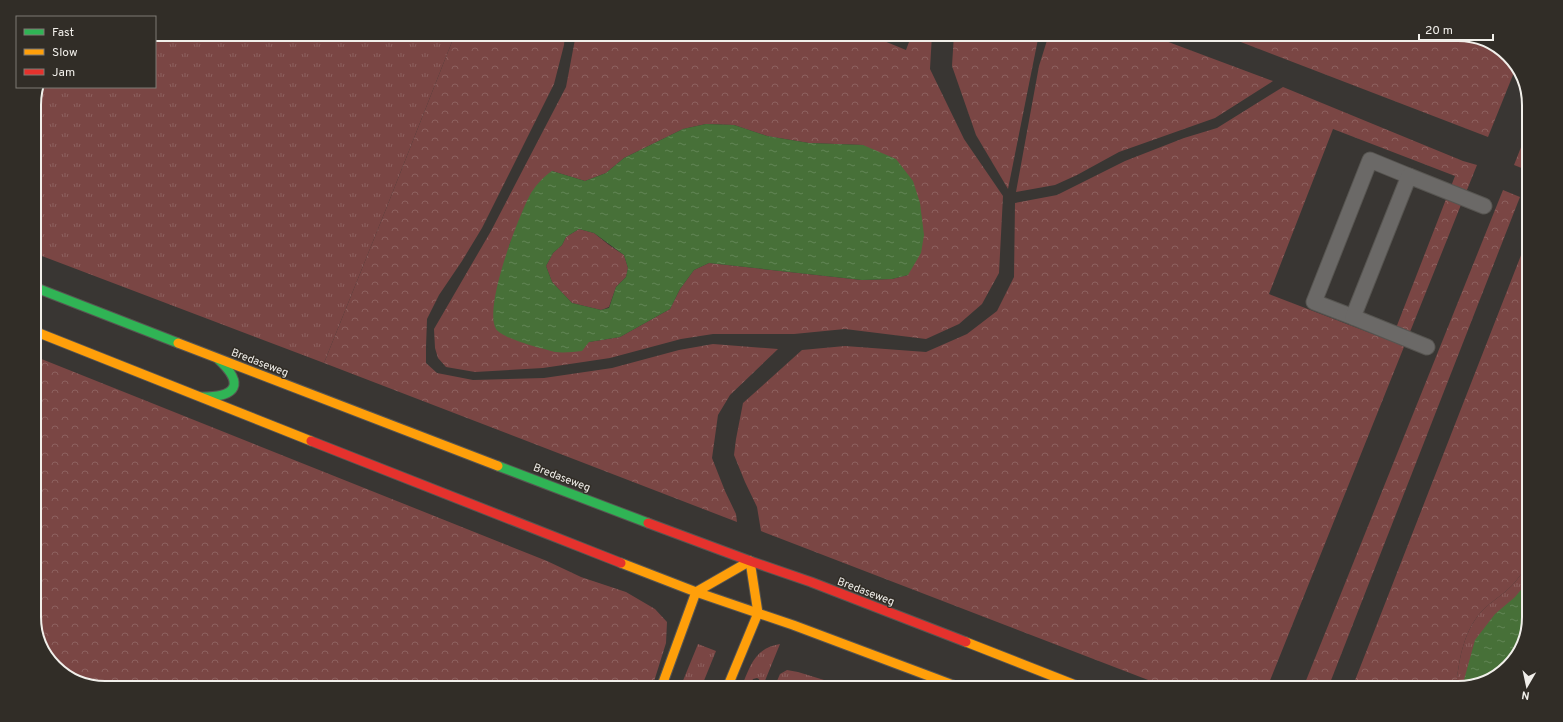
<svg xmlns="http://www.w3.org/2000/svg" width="1563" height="722" font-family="Overpass,sans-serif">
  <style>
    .grass { fill: url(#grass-tufts) }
    .forest { fill: url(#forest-crowns); fill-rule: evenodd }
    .water { fill: url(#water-ripples); fill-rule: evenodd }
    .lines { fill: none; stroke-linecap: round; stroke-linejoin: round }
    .lane-casing { stroke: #575551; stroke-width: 17 }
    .fast-casing { stroke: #575551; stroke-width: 11 }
    .slow-casing { stroke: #575551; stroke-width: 11 }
    .jam-casing { stroke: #575551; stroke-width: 11 }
    .lane { stroke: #6b6967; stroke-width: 15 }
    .fast { stroke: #30b455; stroke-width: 9 }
    .slow { stroke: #ff9f0a; stroke-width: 9 }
    .jam { stroke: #e5322d; stroke-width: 9 }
    .labels { text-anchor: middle; stroke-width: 3; stroke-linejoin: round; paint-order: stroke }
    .street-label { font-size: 11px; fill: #f1efea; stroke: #312d27 }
    .rim { fill: none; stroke: #f1efea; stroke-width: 2 }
  </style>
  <defs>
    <pattern id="grass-tufts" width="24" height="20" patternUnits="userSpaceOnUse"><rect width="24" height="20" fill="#7a4644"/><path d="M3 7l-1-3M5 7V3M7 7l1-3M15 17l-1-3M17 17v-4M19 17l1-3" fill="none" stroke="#8d615f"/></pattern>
    <pattern id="forest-crowns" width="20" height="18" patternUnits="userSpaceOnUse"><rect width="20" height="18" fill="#7a4644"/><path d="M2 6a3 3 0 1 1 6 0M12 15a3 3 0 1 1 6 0" fill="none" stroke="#8d615f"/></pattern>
    <pattern id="water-ripples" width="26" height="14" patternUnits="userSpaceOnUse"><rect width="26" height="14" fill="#477038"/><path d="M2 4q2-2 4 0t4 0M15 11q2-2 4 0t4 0" fill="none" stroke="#628555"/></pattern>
  </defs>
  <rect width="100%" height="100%" fill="#393633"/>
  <g class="grass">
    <path d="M155,34H455L386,209L324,363L34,253V101L40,87H155Z"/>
    <path d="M1529,561V617L1524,644L1497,676L1456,688C1459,660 1463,629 1485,608C1496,598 1510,590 1519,577C1523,572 1526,566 1529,561Z"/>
    <path d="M698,644L716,651L701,688H680Z"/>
    <path d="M780,644L762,688H758L760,684L759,679L757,678L753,679L749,688H741C750,667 754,648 780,644Z"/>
    <path d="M787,670L798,672L850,688H774L780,674Z"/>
  </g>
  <g class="forest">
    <path d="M455,34H565L564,45L554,84L482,228L462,261L439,295L427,319L426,347V363L437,373L473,380L544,378L612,368L679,350L713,344L778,349L730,395L718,415L712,458L725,491L736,514L737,522L324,363L386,209Z"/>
    <path d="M576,34H867L906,50L912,34H932L930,69L964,139L1003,196L999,273L982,304L959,324L926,339L845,329L794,334H713L681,339L610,358L543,368L475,372L446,367L438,358L435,348L434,329L491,231L566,87ZM706,124L734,125L767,136L809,143L863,145L908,275L892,279L862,280L709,263L694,270L680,289L670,309L620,337L589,342L509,246L531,194L552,171L585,181L606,173L624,158L683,129Z"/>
    <path d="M954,34H1039L1008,189L976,135L952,66Z"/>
    <path d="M1049,34H1147L1273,81L1215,118L1119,152L1077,175L1055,185L1016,192L1039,66Z"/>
    <path d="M1220,34H1458L1485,39L1517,65L1488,137Z"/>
    <path d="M1283,87L1463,161L1477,165L1267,688H1169L761,531L757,507L745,482L734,455L736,439L743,403L802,350L845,346L926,352L967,334L997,311L1014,277L1015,203L1057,195L1125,161L1184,138L1217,128ZM1333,129L1455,176L1391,341L1269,294Z"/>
    <path d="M1529,127V171L1514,165Z"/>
    <path d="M1503,190L1520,197L1328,688H1303Z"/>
    <path d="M579,229L594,233L609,245L624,255L628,268L626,277L616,287L609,307L601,310L572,303L552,282L546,266L553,253L562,245L566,237Z"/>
    <path d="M1525,245L1529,247V561C1526,566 1523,572 1519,577C1510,590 1496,598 1485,608C1463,629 1459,660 1456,688H1352Z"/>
    <path d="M34,356L547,561L581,577L626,592L655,609L667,622L666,643L652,688H105L78,683L49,660L34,622Z"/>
  </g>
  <g class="water">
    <path d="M706,124L734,125L767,136L809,143L863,145L896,159L913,181L920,203L924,235L921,253L908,275L892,279L862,280L709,263L694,270L680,289L670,309L620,337L589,342L582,351C574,352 563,353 555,352C543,349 503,339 496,329C483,307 519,215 531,193C537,184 543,177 552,171L585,181L606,173L624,158L683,129ZM579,229L594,233L624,255L628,268L626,277L616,287L609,308L601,310L572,303L552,282L546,266L553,253L562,245L566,237Z"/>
    <path d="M1529,580V617L1524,644L1497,676L1464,686V680L1475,640L1495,614L1515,597Z"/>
  </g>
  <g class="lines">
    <g class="lane-casing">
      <g id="lane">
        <path d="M1353,317L1314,302L1370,160L1409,176"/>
        <path d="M1427,347L1353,317L1409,176L1484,206"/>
      </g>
    </g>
    <g class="fast-casing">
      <g id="fast">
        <path d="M34,287L178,343"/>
        <path d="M202,397C237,397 245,384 218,359"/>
        <path d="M498,466L648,523"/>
      </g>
    </g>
    <g class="slow-casing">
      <g id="slow">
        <path d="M34,331L311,441"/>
        <path d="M178,343L498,466"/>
        <path d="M621,563L696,592L793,625L961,688"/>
        <path d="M966,642L1083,688"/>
        <path d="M661,688L696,592L750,561"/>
        <path d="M727,688L758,613L750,561"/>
      </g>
    </g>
    <g class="jam-casing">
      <g id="jam">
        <path d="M311,441L621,563"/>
        <path d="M648,523L750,561L811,582L966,642"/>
      </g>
    </g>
    <use href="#lane" class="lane"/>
    <use href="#fast" class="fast"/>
    <use href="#slow" class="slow"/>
    <use href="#jam" class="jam"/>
  </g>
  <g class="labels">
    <g class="street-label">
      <text transform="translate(260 362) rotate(21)" y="4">Bredaseweg</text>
      <text transform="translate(562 477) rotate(21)" y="4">Bredaseweg</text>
      <text transform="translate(866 591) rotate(21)" y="4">Bredaseweg</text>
    </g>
  </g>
  <path d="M0 0H1563V722H0ZM105 41H1458A64 64 0 0 1 1522 105V617A64 64 0 0 1 1458 681H105A64 64 0 0 1 41 617V105A64 64 0 0 1 105 41Z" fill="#312d27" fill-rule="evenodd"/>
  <path class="rim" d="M105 41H1458A64 64 0 0 1 1522 105V617A64 64 0 0 1 1458 681H105A64 64 0 0 1 41 617V105A64 64 0 0 1 105 41Z"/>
  <rect x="16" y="16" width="140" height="72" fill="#312d27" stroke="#7e7b75"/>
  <rect x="24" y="29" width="20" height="6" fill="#30b455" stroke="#7e7b75"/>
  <text x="52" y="36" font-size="12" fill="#f1efea">Fast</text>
  <rect x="24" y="49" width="20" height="6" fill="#ff9f0a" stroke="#7e7b75"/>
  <text x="52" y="56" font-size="12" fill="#f1efea">Slow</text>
  <rect x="24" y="69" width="20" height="6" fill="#e5322d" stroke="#7e7b75"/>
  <text x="52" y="76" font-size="12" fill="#f1efea">Jam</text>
  <g transform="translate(1527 686) rotate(189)" stroke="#312d27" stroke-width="3" paint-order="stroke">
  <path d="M0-3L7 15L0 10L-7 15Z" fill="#f1efea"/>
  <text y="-6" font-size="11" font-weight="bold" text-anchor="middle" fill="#f1efea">N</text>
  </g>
  <path d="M1419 34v6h74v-6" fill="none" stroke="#f1efea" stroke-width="2"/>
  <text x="1425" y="34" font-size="12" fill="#f1efea" stroke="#312d27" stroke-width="3" paint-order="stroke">20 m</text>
</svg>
